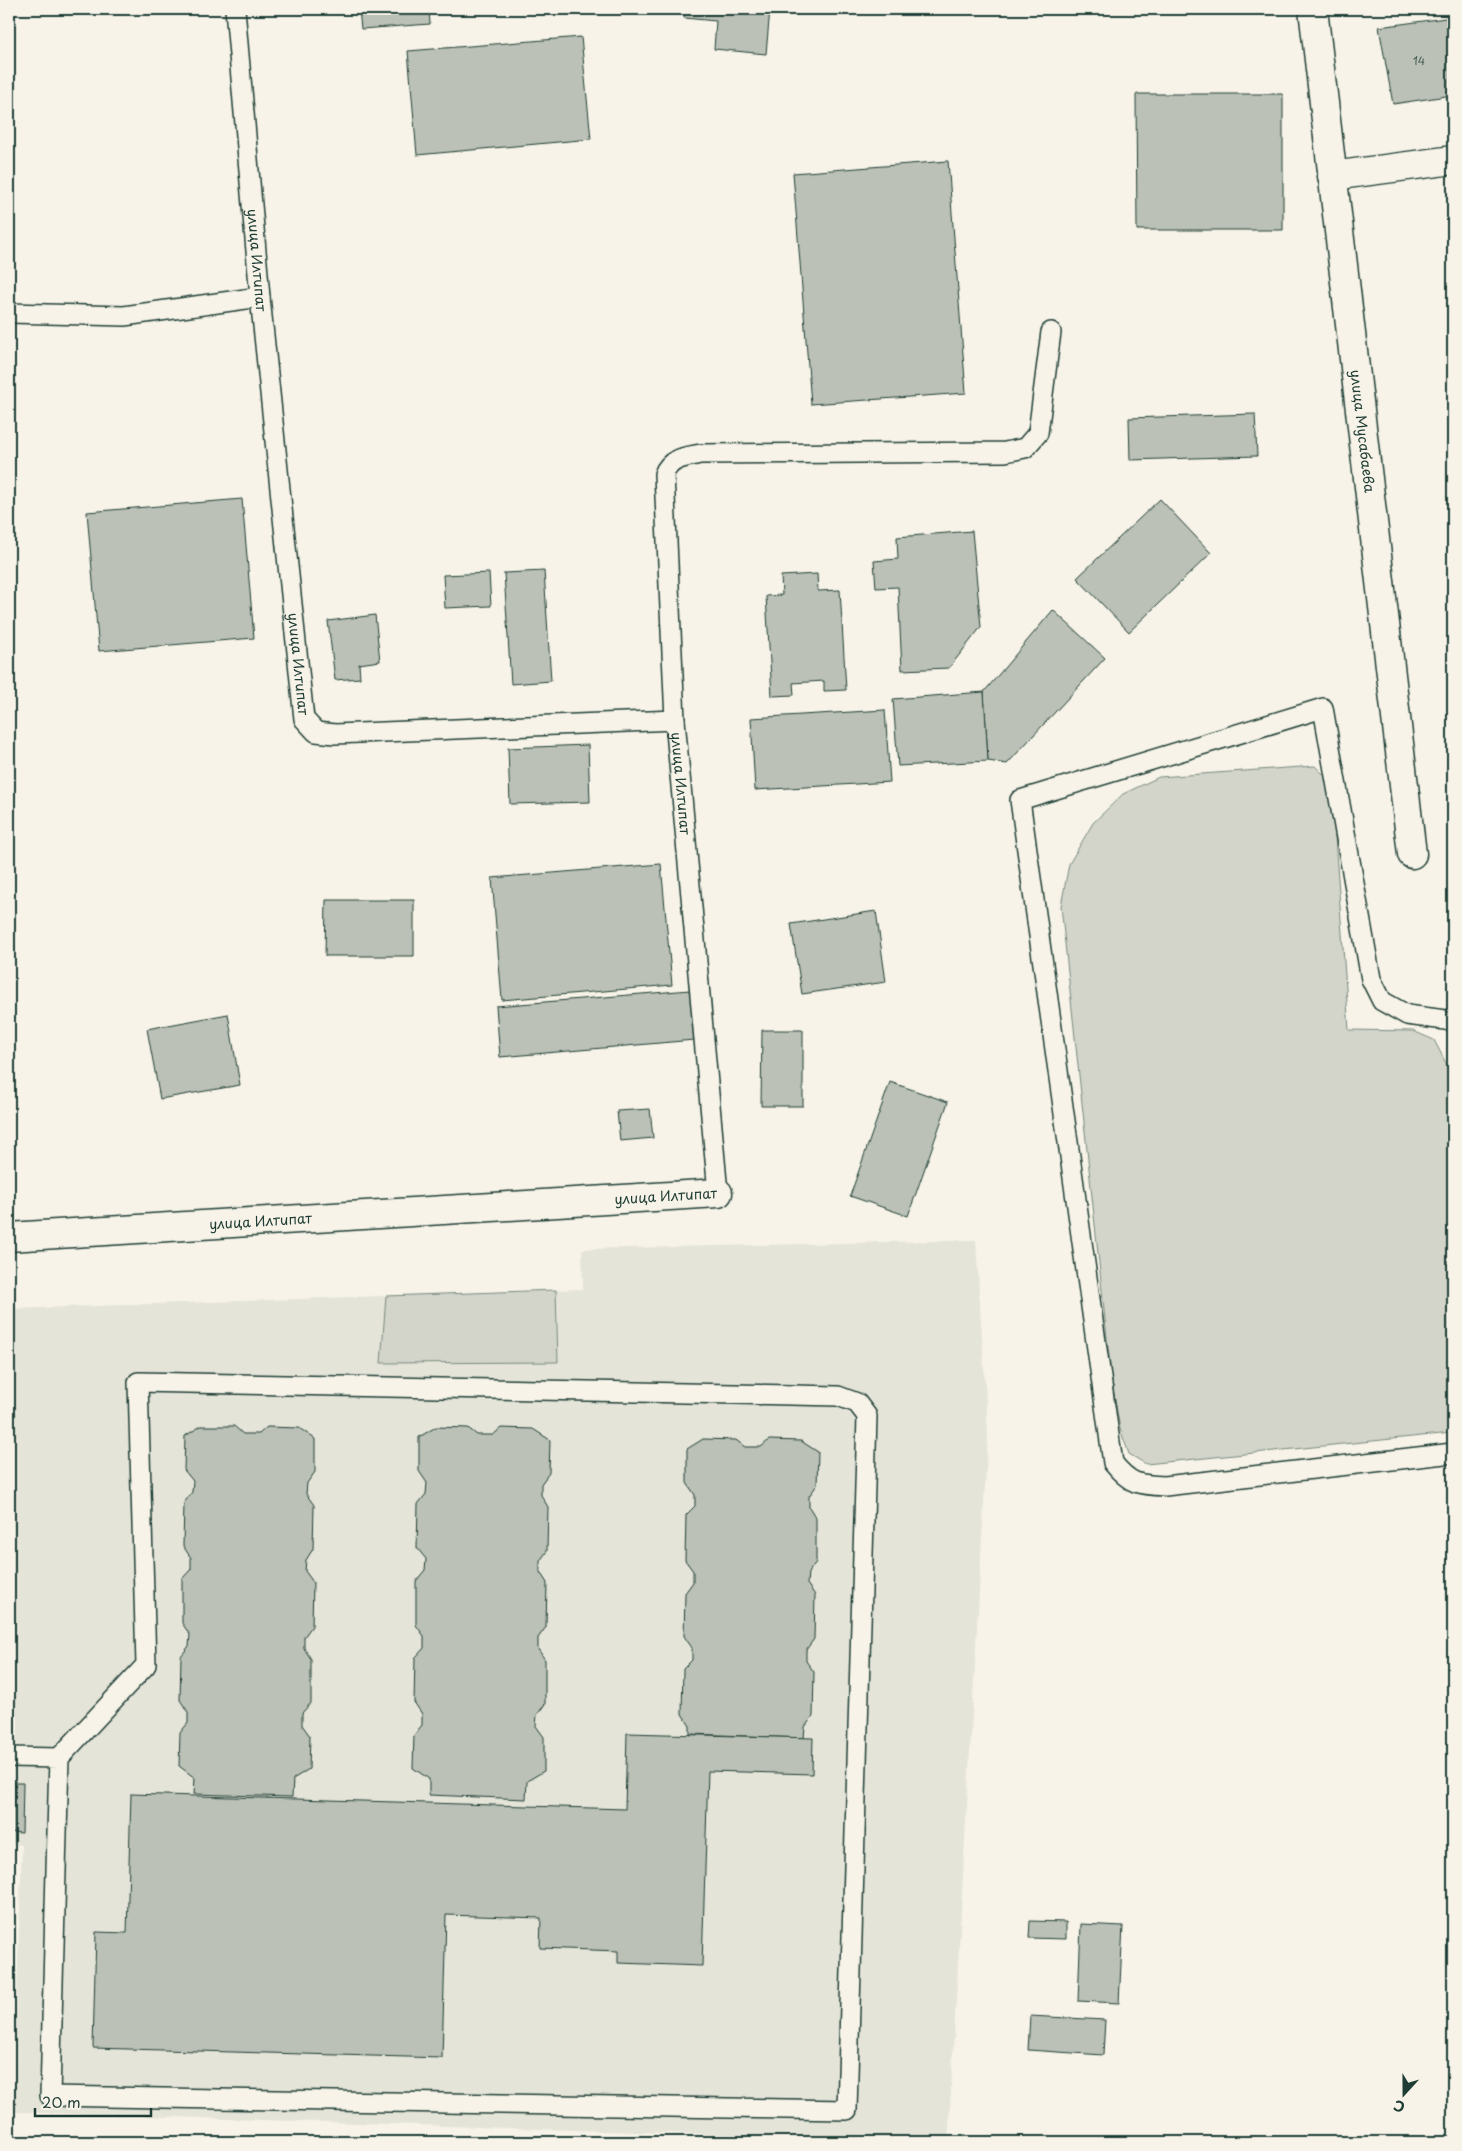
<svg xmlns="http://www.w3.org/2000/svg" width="1462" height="2151" font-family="'Playpen Sans',sans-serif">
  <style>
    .built { fill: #e5e4d9 }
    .green { fill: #d3d5ca; stroke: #79897f }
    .building { fill: #bbc1b6; stroke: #1f3d34 }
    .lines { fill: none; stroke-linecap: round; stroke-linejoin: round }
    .lane-casing { stroke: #1f3d34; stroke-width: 22 }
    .street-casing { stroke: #1f3d34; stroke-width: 31 }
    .lane { stroke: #f7f3e8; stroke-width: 19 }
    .street { stroke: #f7f3e8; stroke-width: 28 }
    .labels { text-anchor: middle; stroke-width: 4.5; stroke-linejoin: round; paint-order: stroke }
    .number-label { font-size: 11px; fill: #465e54 }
    .street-label { font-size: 14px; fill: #1f3d34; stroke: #f7f3e8 }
  </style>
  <rect width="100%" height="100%" fill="#f7f3e8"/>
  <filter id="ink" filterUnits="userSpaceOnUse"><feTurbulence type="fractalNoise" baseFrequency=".02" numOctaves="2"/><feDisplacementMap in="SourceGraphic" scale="10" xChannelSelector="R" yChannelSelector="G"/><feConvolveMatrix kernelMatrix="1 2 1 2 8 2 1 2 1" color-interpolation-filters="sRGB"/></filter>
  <g filter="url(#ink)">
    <path class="built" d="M976,1240L988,1433L948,2142L13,2112L22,1845L9,1844V1309L583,1289L582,1249Z"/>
    <g class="green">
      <path d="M1315,766L1331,782L1349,1030L1413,1031L1434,1040L1447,1065L1453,1235V1429L1451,1433L1146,1464L1129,1454L1120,1429L1111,1375L1061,906L1069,864L1093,823L1123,794L1159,777Z"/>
      <path d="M556,1290L558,1362L381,1363L386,1296Z"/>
    </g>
    <g class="building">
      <path d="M359,9H429L430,24L361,29Z"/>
      <path d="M685,9H770L766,54L714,49L716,21L684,18Z"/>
      <path d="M1453,17V95L1393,104L1379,27Z"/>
      <path d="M581,37L591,139L417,155L408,51Z"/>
      <path d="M1136,94H1283V230H1137Z"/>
      <path d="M948,161L966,393L811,404L793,173Z"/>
      <path d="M1255,414L1257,456L1130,460L1129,418Z"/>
      <path d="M242,499L254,638L99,651L87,512Z"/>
      <path d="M1160,499L1211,553L1129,632L1077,578Z"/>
      <path d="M972,531L981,627L949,668L902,670L898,587L876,588L874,561L898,559L897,537Z"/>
      <path d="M544,571L551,681L511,684L504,573Z"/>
      <path d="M489,573L491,606L445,608L443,575Z"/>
      <path d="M817,574L818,591L840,590L846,690L824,691V681L793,683L794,695L772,696L766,596L782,595L781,576Z"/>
      <path d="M1053,610L1105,658L1007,764L988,761L984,692Z"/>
      <path d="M375,615L380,661L359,664L360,678L335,680L328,621Z"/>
      <path d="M984,692L988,761L898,766L893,699Z"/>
      <path d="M885,710L890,782L755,790L751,718Z"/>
      <path d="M588,745L590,802L510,804L508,748Z"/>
      <path d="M661,864L672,985L502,1000L492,878Z"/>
      <path d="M326,900H414V956H325Z"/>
      <path d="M876,911L886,982L802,994L791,924Z"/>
      <path d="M690,990L694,1040L500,1057L496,1006Z"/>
      <path d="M228,1014L240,1085L160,1099L147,1029Z"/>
      <path d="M762,1030H803V1106H761Z"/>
      <path d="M890,1082L948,1102L908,1216L850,1196Z"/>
      <path d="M650,1109L653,1138L620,1141L617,1111Z"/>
      <path d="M201,1426H234L243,1434H259L267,1427L299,1428L315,1439V1472L307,1483L306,1494L314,1505L313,1549L306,1560L305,1571L313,1582L312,1626L304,1637V1648L311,1659V1703L302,1713V1725L310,1736L309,1769L293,1779L292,1797L194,1794L195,1778L179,1766L180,1733L188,1723V1712L180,1700L181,1656L189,1646L190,1635L182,1623V1579L191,1569V1558L183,1546L184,1503L192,1492L193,1481L184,1470L185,1436Z"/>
      <path d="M436,1427L468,1428L477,1435H493L501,1428L533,1429L550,1440L549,1473L541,1484V1495L548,1507L547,1551L540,1561V1572L547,1583L546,1627L538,1638V1649L545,1660V1704L537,1715L536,1726L544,1737V1771L527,1781L526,1799L429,1795V1779L413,1768L414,1735L422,1725V1714L414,1702L415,1658L424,1648V1636L416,1625V1581L425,1570L426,1559L417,1548L418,1504L426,1494L427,1483L419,1471V1437Z"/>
      <path d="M703,1439L736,1440L745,1447H761L769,1440L801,1441L818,1452L817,1485L809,1496V1507L816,1518V1562L808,1573L807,1584L815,1595L814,1639L806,1650V1661L814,1672L813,1716L805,1727L804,1738L690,1734V1726L682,1714L683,1669L692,1660V1648L684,1636L685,1593L693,1582V1571L685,1560L686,1515L695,1506V1495L687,1483V1449Z"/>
      <path d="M627,1733L813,1738L812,1774L708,1771L702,1966L618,1963V1951L540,1948L541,1918L446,1915L442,2058L93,2048L96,1932L127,1933L131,1794L625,1809Z"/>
      <path d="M9,1783H23L22,1833L9,1832Z"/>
      <path d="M1030,1921L1066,1922V1939L1029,1938Z"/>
      <path d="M1081,1924L1123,1926L1119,2003L1078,2001Z"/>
      <path d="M1030,2016L1105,2020L1103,2055L1028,2050Z"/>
    </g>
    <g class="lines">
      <g class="lane-casing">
        <g id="lane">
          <path id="s1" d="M235,9L260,297L304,719L316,732L335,734L675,720L718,1193"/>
          <path d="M9,313L124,316L260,297"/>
          <path d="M675,720L664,474C670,458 685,457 701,454L1005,452L1025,448L1038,433L1051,332"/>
          <path d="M1453,1021L1407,1015L1382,1001L1371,979L1323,708L1020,800L1113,1463C1130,1484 1138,1485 1165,1486L1453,1453"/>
          <path d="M9,1757L59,1758L50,2096L847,2110L867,1416L857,1403L838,1396L138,1382L146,1665L59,1758"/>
        </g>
      </g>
      <g class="street-casing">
        <g id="street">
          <path id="s2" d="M1313,9L1412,854"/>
          <path d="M1332,176L1453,160"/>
          <path id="s3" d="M9,1237L718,1193"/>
        </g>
      </g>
      <use href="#lane" class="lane"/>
      <use href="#street" class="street"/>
    </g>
  </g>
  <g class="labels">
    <g class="number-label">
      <text x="1419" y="65">14</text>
    </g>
    <g class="street-label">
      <text dy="5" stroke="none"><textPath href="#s1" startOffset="252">улица Илтипат</textPath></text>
      <text dy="5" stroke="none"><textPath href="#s2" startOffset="425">улица Мусабаева</textPath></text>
      <text dy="5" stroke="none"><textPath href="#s1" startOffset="658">улица Илтипат</textPath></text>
      <text dy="5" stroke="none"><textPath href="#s1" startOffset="1154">улица Илтипат</textPath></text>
      <text dy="5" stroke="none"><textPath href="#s3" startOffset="658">улица Илтипат</textPath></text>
      <text dy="5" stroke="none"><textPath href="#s3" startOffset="252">улица Илтипат</textPath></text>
    </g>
  </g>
  <rect width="1462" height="2151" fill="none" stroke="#f7f3e8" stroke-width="30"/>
  <rect x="15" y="15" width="1432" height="2121" fill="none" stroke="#1f3d34" stroke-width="2" filter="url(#ink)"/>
  <g transform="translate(1404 2094) rotate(201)" stroke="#f7f3e8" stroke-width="4" paint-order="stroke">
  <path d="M0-4L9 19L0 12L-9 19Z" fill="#1f3d34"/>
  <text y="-8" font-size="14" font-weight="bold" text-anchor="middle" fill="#1f3d34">С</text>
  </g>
  <path d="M35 2108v8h116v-8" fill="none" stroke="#1f3d34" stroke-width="2.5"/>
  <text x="42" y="2108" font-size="15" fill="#1f3d34" stroke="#f7f3e8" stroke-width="4" paint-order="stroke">20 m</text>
</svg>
